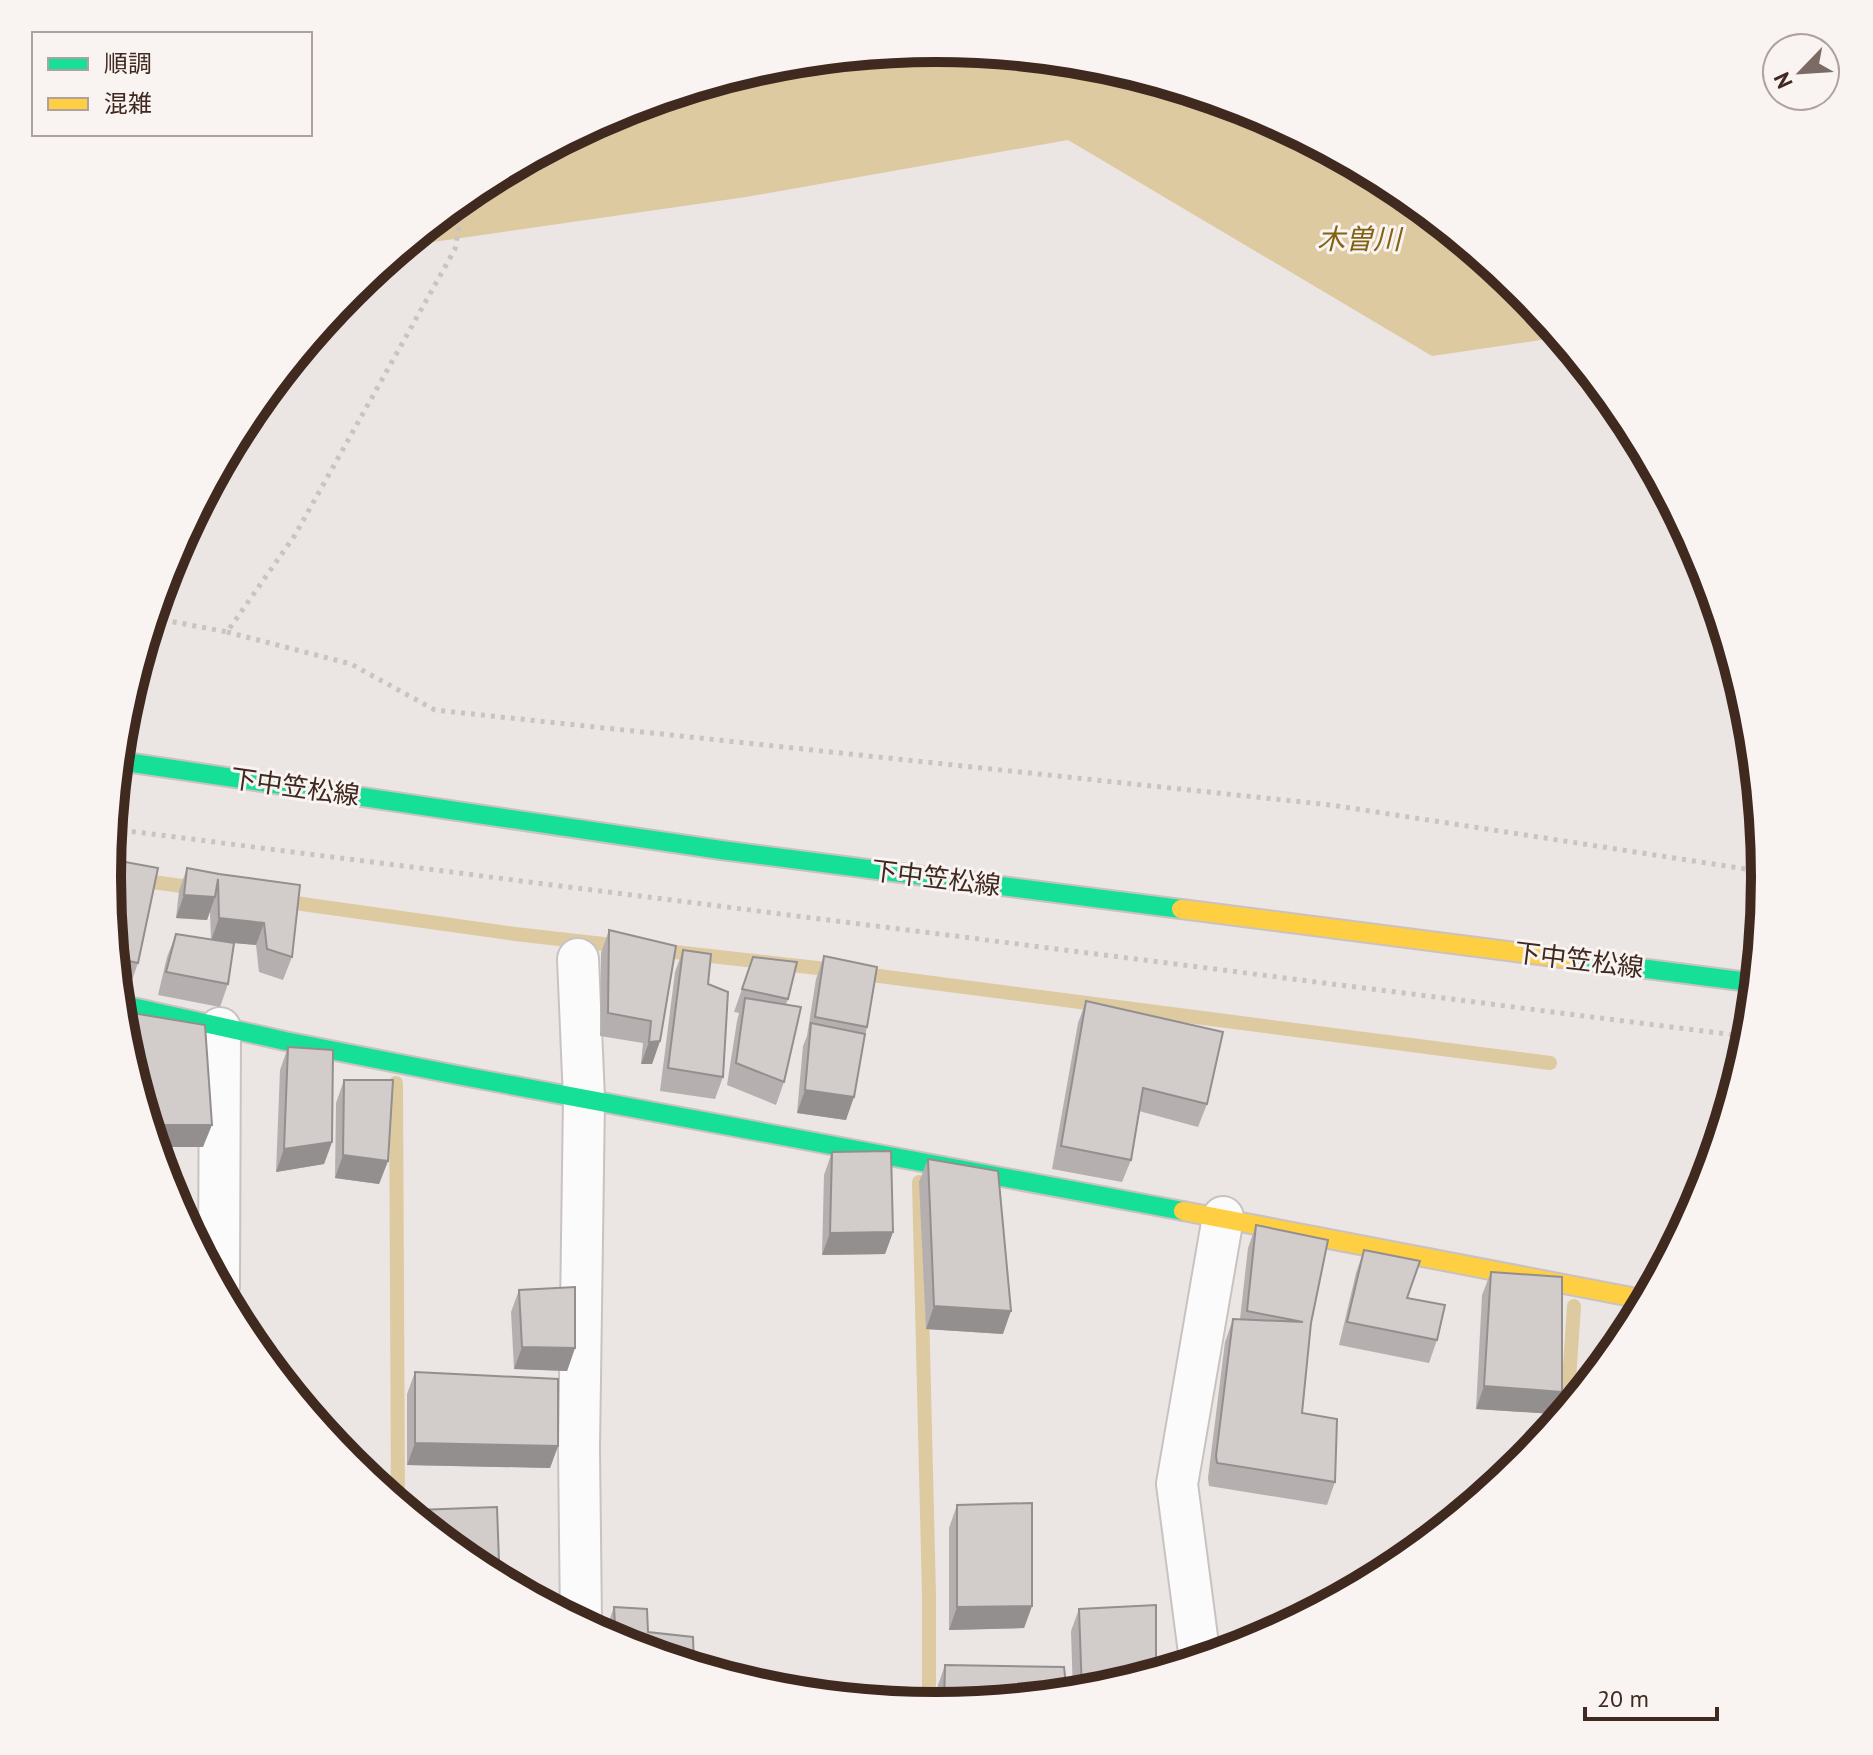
<svg xmlns="http://www.w3.org/2000/svg" width="1873" height="1755" font-family="'PT Sans','Noto Sans JP',sans-serif">
  <style>
    .water { fill: #decaa1 }
    .lines { fill: none; stroke-linecap: round; stroke-linejoin: round }
    .stream { stroke: #decaa1; stroke-width: 14 }
    .street-casing { stroke: #c8c2c1; stroke-width: 44 }
    .fast-casing { stroke: #c9c2c1; stroke-width: 22 }
    .slow-casing { stroke: #c9c2c1; stroke-width: 22 }
    .path { stroke: #cbc3c0; stroke-width: 5; stroke-dasharray: 4 6; stroke-linecap: butt }
    .street { stroke: #fcfbfb; stroke-width: 40 }
    .fast { stroke: #16e098; stroke-width: 18 }
    .slow { stroke: #ffcf43; stroke-width: 18 }
    .wall { fill: #b5afaf }
    .shaded-wall { fill: #938f8e }
    .building { fill: #d2cccb; stroke: #938f8e; stroke-width: 2 }
    .labels { text-anchor: middle; stroke-width: 6; stroke-linejoin: round; paint-order: stroke }
    .street-label { font-size: 26px; fill: #40291f; stroke: #f9f3f2 }
    .water-label { font-size: 28px; font-style: italic; fill: #836313; stroke: #f9f3f2 }
    .rim { fill: none; stroke: #40291f; stroke-width: 10 }
  </style>
  <rect width="100%" height="100%" fill="#ebe5e4"/>
  <path class="water" d="M937,48L1099,64L1254,111L1398,188L1523,291L1561,337L1432,356L1068,140L746,197L405,246L476,188L619,111L775,64Z"/>
  <g class="lines">
    <g class="stream">
      <path d="M107,876L197,888"/>
      <path d="M281,901L515,934L621,946"/>
      <path d="M657,950L835,970"/>
      <path d="M856,973L1550,1063"/>
      <path d="M396,1083L398,1504"/>
      <path d="M919,1182L929,1596V1706"/>
      <path d="M1567,1410L1574,1306"/>
    </g>
    <g class="street-casing">
      <g id="street">
        <path d="M578,959L584,1099L579,1448L581,1624"/>
        <path d="M219,1286L220,1028"/>
        <path d="M1200,1660L1177,1484L1223,1217"/>
      </g>
    </g>
    <g class="fast-casing">
      <g id="fast">
        <path d="M119,761L721,850L1181,909"/>
        <path d="M1570,959L1756,983"/>
        <path d="M119,1004L285,1041L452,1074L1183,1211"/>
      </g>
    </g>
    <g class="slow-casing">
      <g id="slow">
        <path d="M1181,909L1570,959"/>
        <path d="M1183,1211L1647,1300"/>
      </g>
    </g>
    <g class="path">
      <path d="M153,618L227,632L295,535L455,249L465,196"/>
      <path d="M227,632L351,664L435,710L1331,805L1765,872"/>
      <path d="M112,829L1750,1037"/>
    </g>
    <use href="#street" class="street"/>
    <use href="#fast" class="fast"/>
    <use href="#slow" class="slow"/>
  </g>
  <g class="wall">
    <path d="M187,868L219,874L300,885L292,957L283,980L259,972L256,945L234,943L228,984L220,1007L158,995L167,957L176,934L211,939L210,911L207,920L176,918L179,891Z"/>
    <path d="M107,877L138,963L130,986L117,983Z"/>
    <path d="M609,930L660,1041L652,1064H641L643,1043L600,1036L601,953Z"/>
    <path d="M683,950L708,984L723,1077L715,1099L660,1091L675,972Z"/>
    <path d="M824,956L867,1027L846,1120L797,1113L803,1046L807,1036L816,979Z"/>
    <path d="M753,957L788,999L786,1004L784,1082L776,1105L727,1085L737,1021L739,1013L734,1012Z"/>
    <path d="M1086,1001L1207,1104L1198,1127L1139,1111L1131,1160L1122,1182L1052,1169L1078,1023Z"/>
    <path d="M288,1047L332,1142L324,1164L276,1172L280,1070Z"/>
    <path d="M344,1080L388,1161L379,1184L335,1178L336,1103Z"/>
    <path d="M832,1152L893,1232L885,1254L822,1255L824,1175Z"/>
    <path d="M928,1159L1003,1334L926,1329L919,1182Z"/>
    <path d="M1256,1225L1311,1323L1302,1413L1335,1482L1327,1505L1209,1486L1208,1478L1225,1342L1233,1319H1240L1248,1248Z"/>
    <path d="M1364,1250L1407,1298L1437,1340L1429,1363L1339,1345L1356,1273Z"/>
    <path d="M1491,1272L1553,1414L1476,1409L1482,1295Z"/>
    <path d="M519,1290L575,1348L567,1371L514,1369L511,1312Z"/>
    <path d="M1626,1305V1339L1617,1350L1618,1328Z"/>
    <path d="M415,1372L558,1446L550,1468L407,1465V1394Z"/>
    <path d="M957,1505L1032,1606L1024,1628L949,1630V1528Z"/>
    <path d="M614,1607L648,1632L619,1644L606,1637V1630Z"/>
    <path d="M1079,1609L1098,1691L1073,1694L1071,1631Z"/>
    <path d="M945,1665L1067,1694L936,1707L937,1688Z"/>
  </g>
  <g class="shaded-wall">
    <path d="M184,895L215,897L207,920L176,918Z"/>
    <path d="M219,918L264,923L256,945L211,941Z"/>
    <path d="M660,1041L652,1064H641L649,1042Z"/>
    <path d="M805,1090L854,1097L846,1120L797,1113Z"/>
    <path d="M149,1125H212L203,1147H156Z"/>
    <path d="M332,1142L324,1164L276,1172L284,1149Z"/>
    <path d="M343,1155L388,1161L379,1184L335,1178Z"/>
    <path d="M893,1232L885,1254L822,1255L830,1233Z"/>
    <path d="M934,1306L1011,1311L1003,1334L926,1329Z"/>
    <path d="M522,1347L575,1348L567,1371L514,1369Z"/>
    <path d="M1484,1386L1562,1392L1553,1414L1476,1409Z"/>
    <path d="M415,1443L558,1446L550,1468L407,1465Z"/>
    <path d="M499,1562L494,1577L471,1563Z"/>
    <path d="M1032,1606L1024,1628L949,1630L957,1607Z"/>
  </g>
  <g class="building">
    <path d="M109,859L158,868L138,963L115,958L107,877Z"/>
    <path d="M187,868L219,874L300,885L292,957L267,949L264,923L219,918L218,879L215,897L184,895Z"/>
    <path d="M609,930L676,946L660,1041L649,1042L651,1021L608,1013Z"/>
    <path d="M176,934L234,943L228,984L166,972Z"/>
    <path d="M683,950L711,954L708,984L728,992L723,1077L668,1068Z"/>
    <path d="M824,956L877,967L867,1027L815,1017Z"/>
    <path d="M753,957L797,962L788,999L742,989Z"/>
    <path d="M745,998L801,1007L784,1082L736,1063Z"/>
    <path d="M1086,1001L1223,1032L1207,1104L1143,1088L1131,1160L1061,1146Z"/>
    <path d="M120,1011L205,1025L212,1125H149L123,1039Z"/>
    <path d="M811,1023L865,1034L854,1097L805,1090Z"/>
    <path d="M288,1047L333,1050L332,1142L284,1149Z"/>
    <path d="M344,1080H393L388,1161L343,1155Z"/>
    <path d="M891,1151L893,1232L830,1233L832,1152Z"/>
    <path d="M928,1159L998,1171L1011,1311L934,1306Z"/>
    <path d="M1256,1225L1328,1240L1311,1323L1302,1413L1337,1419L1335,1482L1217,1463L1216,1456L1233,1319L1303,1322L1247,1311Z"/>
    <path d="M1364,1250L1420,1261L1407,1298L1445,1305L1437,1340L1347,1322Z"/>
    <path d="M1491,1272L1562,1277V1392L1484,1386Z"/>
    <path d="M575,1287V1348L522,1347L519,1290Z"/>
    <path d="M1626,1305H1644L1624,1341Z"/>
    <path d="M415,1372L558,1379V1446L415,1443Z"/>
    <path d="M1032,1503V1606L957,1607V1505Z"/>
    <path d="M497,1507L499,1562L471,1563L417,1519V1510Z"/>
    <path d="M491,1576H513V1587Z"/>
    <path d="M1156,1605V1673L1098,1691L1082,1693L1079,1609Z"/>
    <path d="M614,1607L647,1609L648,1632L693,1637L694,1667L616,1642Z"/>
    <path d="M945,1665L1064,1667L1067,1694L944,1706Z"/>
  </g>
  <g class="labels">
    <g class="street-label">
      <text transform="translate(295 787) rotate(8)" y="9">下中笠松線</text>
      <text transform="translate(936 878) rotate(7)" y="9">下中笠松線</text>
      <text transform="translate(1579 960) rotate(7)" y="9">下中笠松線</text>
    </g>
    <g class="water-label">
      <text x="1359" y="249">木曽川</text>
    </g>
  </g>
  <path d="M0 0H1873V1755H0ZM121 877a815 815 0 1 1 1630 0a815 815 0 1 1-1630 0Z" fill="#f9f3f2" fill-rule="evenodd"/>
  <path class="rim" d="M121 877a815 815 0 1 1 1630 0a815 815 0 1 1-1630 0Z"/>
  <rect x="32" y="32" width="280" height="104" fill="#f9f3f2" stroke="#afa29e" stroke-width="2"/>
  <rect x="48" y="58" width="40" height="12" fill="#16e098" stroke="#afa29e" stroke-width="2"/>
  <text x="104" y="72" font-size="24" fill="#40291f">順調</text>
  <rect x="48" y="98" width="40" height="12" fill="#ffcf43" stroke="#afa29e" stroke-width="2"/>
  <text x="104" y="112" font-size="24" fill="#40291f">混雑</text>
  <g transform="translate(1801 72) rotate(245)"><circle r="38" fill="#f9f3f2" stroke="#afa29e" stroke-width="2"/>
  <path d="M0-6L14 30L0 20L-14 30Z" fill="#7c6b64"/>
  <text y="-12" font-size="22" font-weight="bold" text-anchor="middle" fill="#40291f">N</text>
  </g>
  <path d="M1585 1707v12h132v-12" fill="none" stroke="#40291f" stroke-width="4"/>
  <text x="1597" y="1707" font-size="24" fill="#40291f" stroke="#f9f3f2" stroke-width="6" paint-order="stroke">20 m</text>
</svg>
